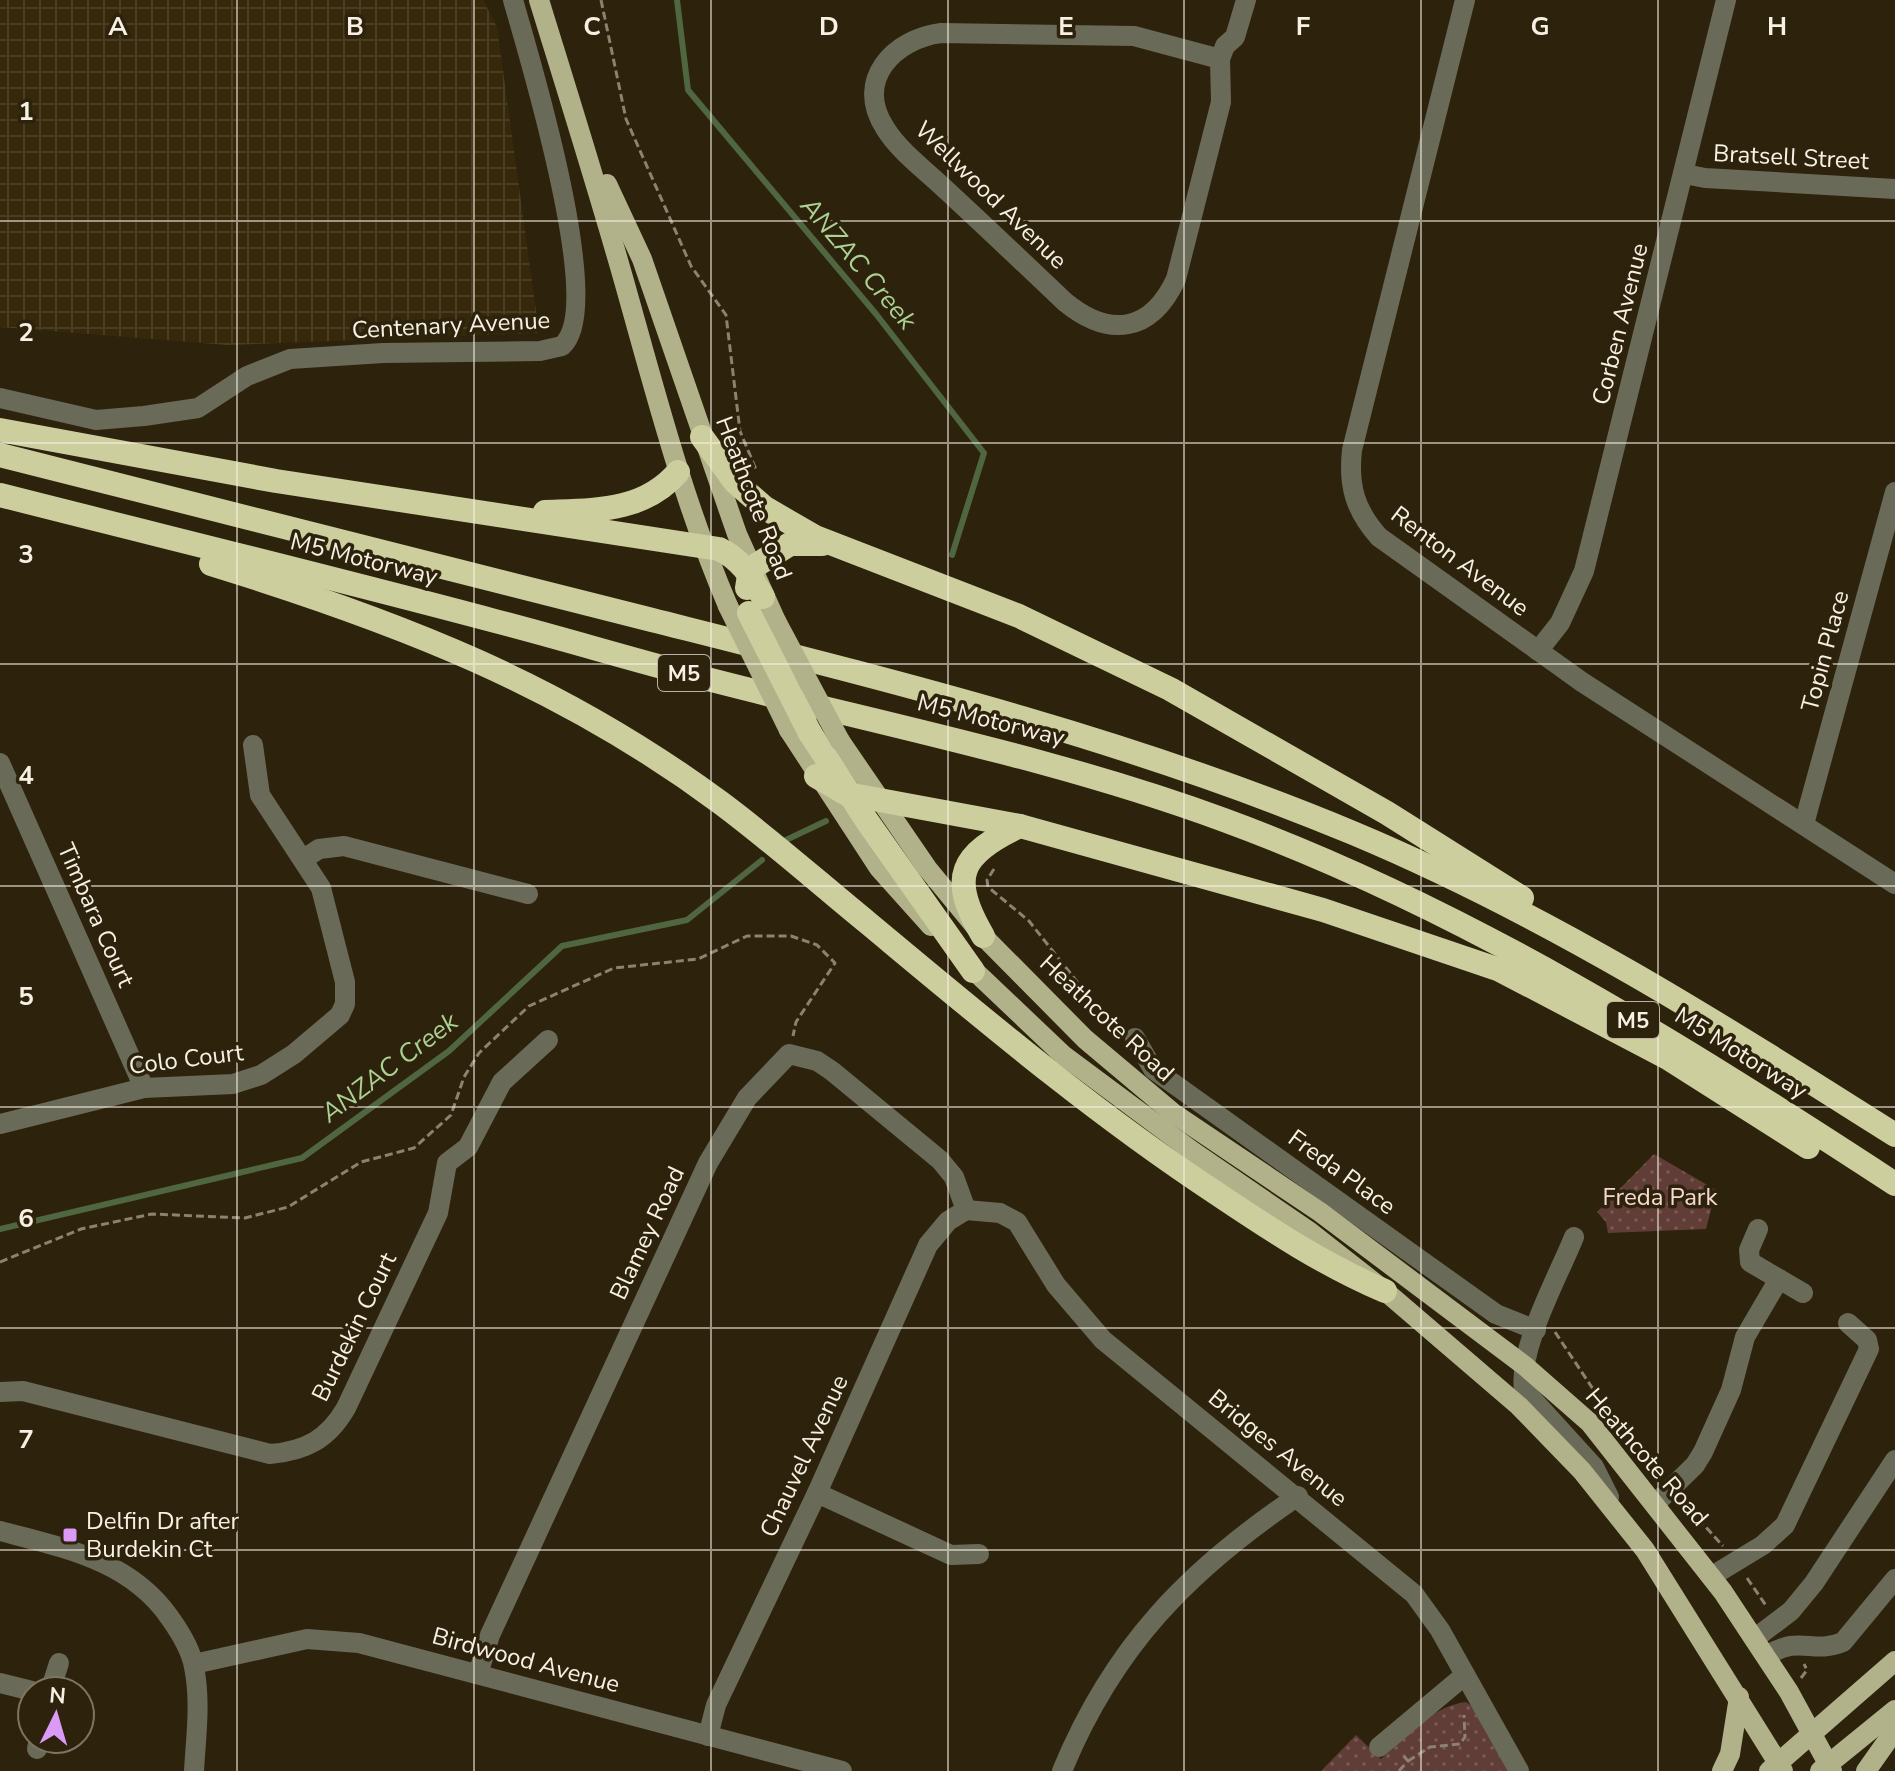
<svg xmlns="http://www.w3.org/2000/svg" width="1895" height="1771" font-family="'Nunito Sans',sans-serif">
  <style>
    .industrial { fill: url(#industrial-grid) }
    .park { fill: url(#park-dots) }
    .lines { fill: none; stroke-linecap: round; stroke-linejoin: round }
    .stream { stroke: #4f6641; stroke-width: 6 }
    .path { stroke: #8b8270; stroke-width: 3; stroke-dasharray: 8 4; stroke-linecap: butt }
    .minor { stroke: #6a6a58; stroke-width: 20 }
    .major { stroke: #b1b28a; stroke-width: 20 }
    .highway { stroke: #cdce9e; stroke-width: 24 }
    .major-bridge { stroke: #b1b28a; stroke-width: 20 }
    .highway-bridge { stroke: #cdce9e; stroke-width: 24 }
    .grid { fill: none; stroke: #f7f0e3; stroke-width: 2; stroke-opacity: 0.55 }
    .poi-dot { fill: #da9af6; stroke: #2d220c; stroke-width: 3 }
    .labels { text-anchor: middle; stroke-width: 7; stroke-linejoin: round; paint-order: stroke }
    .shield { fill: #2d220c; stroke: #bab2a2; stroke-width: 2 }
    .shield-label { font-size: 22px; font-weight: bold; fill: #f7f0e3 }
    .street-label { font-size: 24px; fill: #f7f0e3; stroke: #2d220c }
    .park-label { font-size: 24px; fill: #f8d8d1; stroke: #2d220c }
    .poi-label { font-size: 24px; fill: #f7f0e3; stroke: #2d220c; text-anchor: start }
    .water-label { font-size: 26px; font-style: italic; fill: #abd294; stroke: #2d220c }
    .grid-label { font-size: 26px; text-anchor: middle; font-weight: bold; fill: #f7f0e3; stroke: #2d220c; stroke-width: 7; stroke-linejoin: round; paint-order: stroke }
  </style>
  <defs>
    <pattern id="industrial-grid" width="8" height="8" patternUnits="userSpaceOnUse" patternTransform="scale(2)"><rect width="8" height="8" fill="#36280a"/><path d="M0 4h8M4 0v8" fill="none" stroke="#4a3d22"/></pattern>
    <pattern id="park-dots" width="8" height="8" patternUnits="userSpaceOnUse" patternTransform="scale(2)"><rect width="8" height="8" fill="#603d36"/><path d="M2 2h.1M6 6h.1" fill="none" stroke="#785953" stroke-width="1.8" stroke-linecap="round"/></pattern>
  </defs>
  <rect width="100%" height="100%" fill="#2d220c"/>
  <path class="industrial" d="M0,0H483L497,27L539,333L228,345L0,327Z"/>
  <g class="park">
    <path d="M1654,1154L1716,1190L1706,1229L1608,1233L1606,1222L1597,1212Z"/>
    <path d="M1466,1702L1478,1710L1512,1771H1321L1356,1735L1381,1759C1406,1737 1432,1706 1466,1702Z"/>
  </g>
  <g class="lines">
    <g class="stream">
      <path d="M677,0L688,90L876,314L984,453L952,555"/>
      <path d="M786,840L826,821"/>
      <path d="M0,1229L302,1158L449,1051L562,946L687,920L762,860"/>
    </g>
    <g class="path">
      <path d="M601,0L626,119L691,266L726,315L740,431L757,472"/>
      <path d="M994,869L987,880L988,887L1029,921L1101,1012L1119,1025"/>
      <path d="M0,1262L81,1229L152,1214L245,1218L288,1207L361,1162L414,1148L451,1115L464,1077L479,1053L529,1006L614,968L698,959L747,936H791L817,945L835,963L796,1022L793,1036"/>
      <path d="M1555,1332L1613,1419"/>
      <path d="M1682,1501L1723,1546"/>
      <path d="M1747,1578L1767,1607"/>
      <path d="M1801,1678L1807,1670L1804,1664"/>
      <path d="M1408,1761L1430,1747L1460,1744L1465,1737L1464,1715"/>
      <path d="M1399,1771L1408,1761L1401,1753"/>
    </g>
    <g class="minor">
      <path d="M1465,0L1352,450C1348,486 1355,510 1379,537L1582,682L1895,884"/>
      <path d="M1220,59L1134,36L941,33C894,39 854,80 885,128C899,151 925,170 945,189C985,226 1025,264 1065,302C1109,338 1151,333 1176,279L1221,102L1220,59L1225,46L1235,37L1246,0"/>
      <path d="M1685,174L1705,178L1895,189"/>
      <path d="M0,398L96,420L144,416L198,408L247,376L290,359L383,353L540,351L562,346C606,308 529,56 513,0"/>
      <path d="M1538,651L1560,623L1584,571L1726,0"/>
      <path d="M0,763L144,1088"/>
      <path d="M1804,824L1895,492"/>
      <path d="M305,858L319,849L344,846L528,894"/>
      <path d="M1135,1038L1153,1069L1496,1314L1536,1330"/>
      <path d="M0,1124L144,1088L233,1084L261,1075L294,1054L340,1015L345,1004V982L321,888L260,795L253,745"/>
      <path d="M966,1210L1000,1213L1017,1222L1056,1285L1103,1340L1414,1594L1440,1630L1519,1771"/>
      <path d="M1758,1229L1749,1250L1750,1262L1803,1293"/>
      <path d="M1574,1237C1558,1277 1518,1348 1524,1390L1594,1467L1609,1497"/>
      <path d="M0,1392L23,1391L270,1454C306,1451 328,1439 346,1408L438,1213L447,1163L468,1147L502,1082L548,1040"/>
      <path d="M817,1493L951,1555L979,1554"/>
      <path d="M1655,1504L1695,1465L1703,1452L1731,1390L1745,1337L1779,1279"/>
      <path d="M0,1531C64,1548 130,1560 170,1618C180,1632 191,1650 194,1667C201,1702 196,1736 194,1771"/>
      <path d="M1712,1576L1763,1545L1785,1525L1869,1349L1867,1340L1848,1323"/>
      <path d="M1754,1639L1791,1611L1814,1583L1895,1460"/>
      <path d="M1766,1656C1801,1634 1811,1655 1843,1642L1895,1579"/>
      <path d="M194,1664L307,1639L359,1643L842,1771"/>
      <path d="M478,1674L490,1635L708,1163L747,1098L789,1054L817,1061L832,1071L940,1160L954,1177L966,1210"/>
      <path d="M0,1683L32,1691"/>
      <path d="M50,1691L59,1663"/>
      <path d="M708,1736L716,1705L817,1493L928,1245L948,1221L966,1210"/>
      <path d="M1379,1747L1465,1675"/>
      <path d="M37,1749L39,1739"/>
      <path d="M1062,1771C1113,1647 1188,1570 1298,1496"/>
    </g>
    <g class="major">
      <path d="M539,0C568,94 597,186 624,281C655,391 683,501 728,606"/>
      <path d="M607,184L642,259L737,534L776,621"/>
      <path d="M789,730L879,868L931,926"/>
      <path d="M840,741L927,868L983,936L1085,1039L1173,1113L1320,1212L1525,1366L1590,1423L1723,1592L1789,1692L1832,1771"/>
      <path d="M964,961L1063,1055L1192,1151L1310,1232L1385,1291L1519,1406L1582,1471L1645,1550L1783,1771"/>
      <path d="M1722,1771L1730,1754L1739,1697"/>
      <path d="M1769,1771L1895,1661"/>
      <path d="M1820,1771L1895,1710"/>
      <path d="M1866,1771L1895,1730"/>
    </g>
    <g class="highway">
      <path d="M0,430L276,481L719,549C741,559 751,577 763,597"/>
      <path d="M702,437L735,482L765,508L815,537L1019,616L1170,689L1387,813L1522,898"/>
      <path d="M0,455C217,510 434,566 652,620C889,680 1126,738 1353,833C1544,913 1721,1024 1895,1135"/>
      <path d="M0,495C165,537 330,577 495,621C561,638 626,658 692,675C870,722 1050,756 1224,820C1464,908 1682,1045 1895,1184"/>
      <path d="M545,512C595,510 644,512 678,472"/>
      <path d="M211,564C399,622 562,685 721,803C772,841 819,883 868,923C981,1017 1093,1112 1216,1193C1271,1230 1324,1265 1385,1291"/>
      <path d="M747,588L750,569L790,544H822"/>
      <path d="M810,733L867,821L973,971"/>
      <path d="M816,776L847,794L1020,826L1323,910L1500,970L1668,1058L1808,1147"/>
      <path d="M983,936C948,877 960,854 1020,826"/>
    </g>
    <g class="major-bridge">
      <path d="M728,606L789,730"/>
      <path d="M776,621L840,741"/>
    </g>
    <path class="highway-bridge" d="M749,613L810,733"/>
  </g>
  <path class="grid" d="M237,0V1771M474,0V1771M711,0V1771M948,0V1771M1184,0V1771M1421,0V1771M1658,0V1771M0,221H1895M0,443H1895M0,664H1895M0,886H1895M0,1107H1895M0,1328H1895M0,1550H1895"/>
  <rect class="poi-dot" x="62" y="1527" width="16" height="16" rx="4"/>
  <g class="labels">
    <g class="shield">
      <rect x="658" y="655" width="52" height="36" rx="6"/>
      <rect x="1607" y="1002" width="52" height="36" rx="6"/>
    </g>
    <g class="shield-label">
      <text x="684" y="681">M5</text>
      <text x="1633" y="1028">M5</text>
    </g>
    <g class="street-label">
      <text transform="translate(1791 157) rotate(3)" y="8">Bratsell Street</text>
      <text transform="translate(991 195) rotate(44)" y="8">Wellwood Avenue</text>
      <text transform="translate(1620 324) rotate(-76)" y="8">Corben Avenue</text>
      <text transform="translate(451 325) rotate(-3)" y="8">Centenary Avenue</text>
      <text transform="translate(754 498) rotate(69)" y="8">Heathcote Road</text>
      <text transform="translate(364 559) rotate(14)" y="8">M5 Motorway</text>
      <text transform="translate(1460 561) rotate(37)" y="8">Renton Avenue</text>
      <text transform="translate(1825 651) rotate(-75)" y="8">Topin Place</text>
      <text transform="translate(991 720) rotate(14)" y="8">M5 Motorway</text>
      <text transform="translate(96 915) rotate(66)" y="8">Timbara Court</text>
      <text transform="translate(1107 1018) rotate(43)" y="8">Heathcote Road</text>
      <text transform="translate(1741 1053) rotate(32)" y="8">M5 Motorway</text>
      <text transform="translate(186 1059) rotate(-7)" y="8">Colo Court</text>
      <text transform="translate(1342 1172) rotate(36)" y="8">Freda Place</text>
      <text transform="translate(647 1233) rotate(-65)" y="8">Blamey Road</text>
      <text transform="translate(354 1327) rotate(-64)" y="8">Burdekin Court</text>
      <text transform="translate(1278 1448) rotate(39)" y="8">Bridges Avenue</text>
      <text transform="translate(804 1456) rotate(-65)" y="8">Chauvel Avenue</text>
      <text transform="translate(1647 1457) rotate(49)" y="8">Heathcote Road</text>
      <text transform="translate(526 1660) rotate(15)" y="8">Birdwood Avenue</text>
    </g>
    <g class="park-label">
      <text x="1660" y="1205">Freda Park</text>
    </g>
    <g class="poi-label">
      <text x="86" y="1529">Delfin Dr after<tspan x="86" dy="28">Burdekin Ct</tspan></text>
    </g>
    <g class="water-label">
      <text transform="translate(859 263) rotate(50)" y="9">ANZAC Creek</text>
      <text transform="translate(389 1067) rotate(-37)" y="9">ANZAC Creek</text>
    </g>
  </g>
  <g class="grid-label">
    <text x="118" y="35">A</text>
    <text x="355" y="35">B</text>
    <text x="592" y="35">C</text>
    <text x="829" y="35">D</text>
    <text x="1066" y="35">E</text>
    <text x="1303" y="35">F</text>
    <text x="1540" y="35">G</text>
    <text x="1777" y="35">H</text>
    <text x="26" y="120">1</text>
    <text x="26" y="341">2</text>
    <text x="26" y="563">3</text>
    <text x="26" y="784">4</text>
    <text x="26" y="1005">5</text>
    <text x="26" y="1227">6</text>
    <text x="26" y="1448">7</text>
  </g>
  <g transform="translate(56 1715) rotate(5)"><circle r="38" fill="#2d220c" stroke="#7e7462" stroke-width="2"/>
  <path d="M0-6L14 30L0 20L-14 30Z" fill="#da9af6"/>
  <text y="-12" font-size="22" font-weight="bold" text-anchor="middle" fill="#f7f0e3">N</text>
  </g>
</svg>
